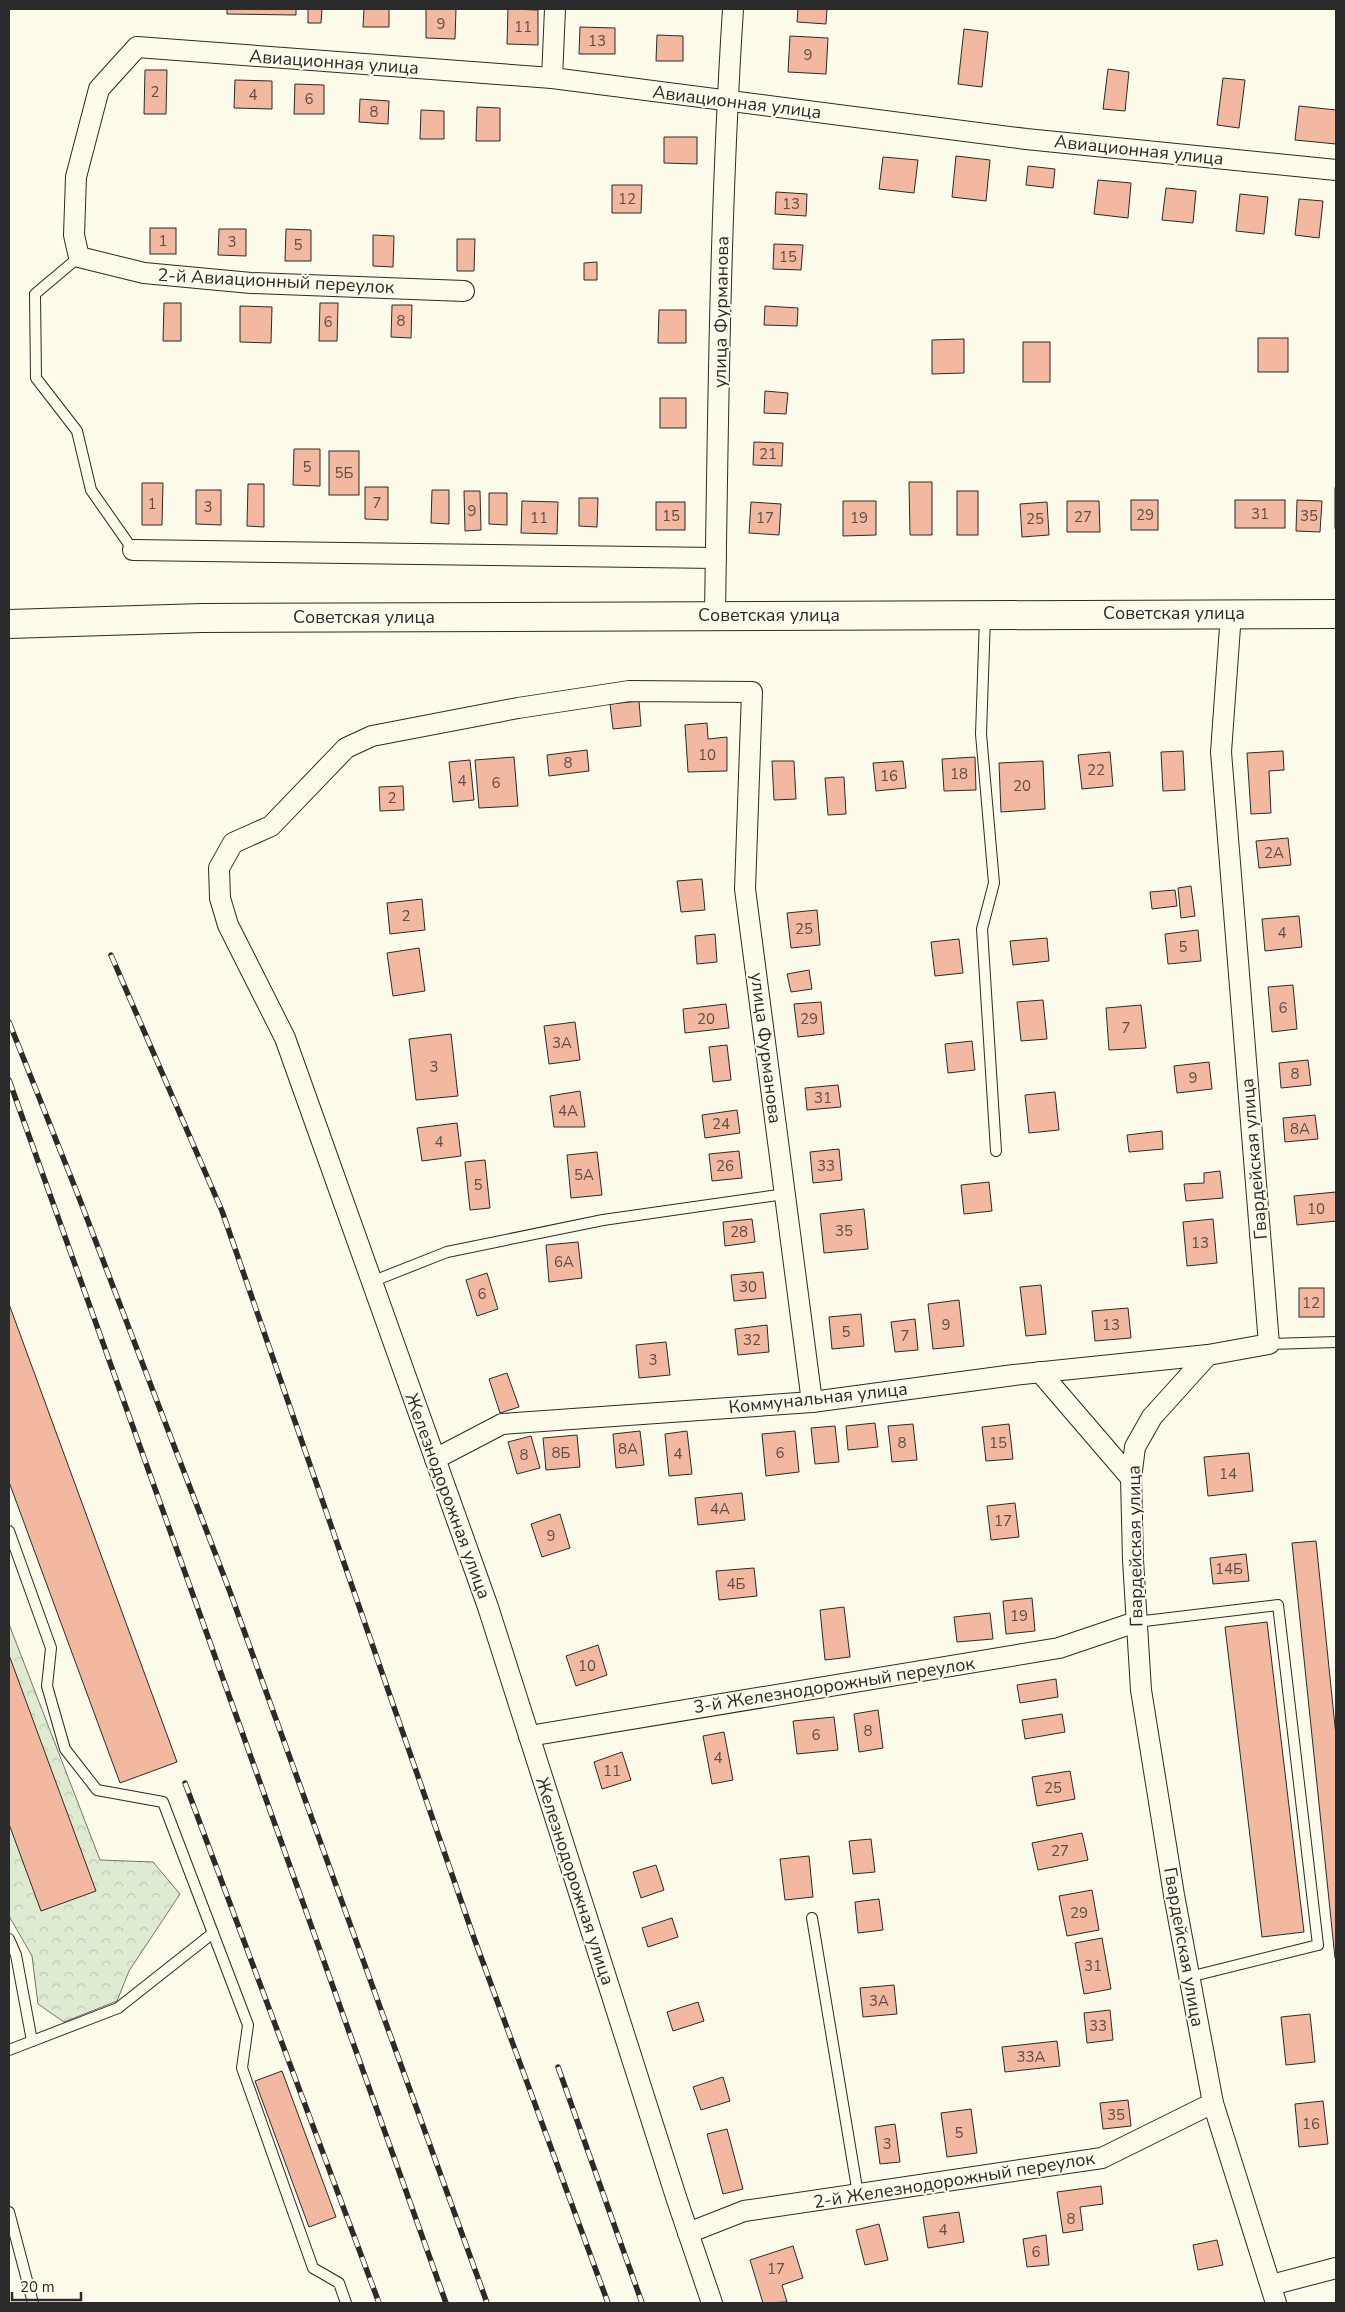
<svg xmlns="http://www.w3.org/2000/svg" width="1345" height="2312" font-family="'Nunito Sans',sans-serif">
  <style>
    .forest { fill: url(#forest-crowns); stroke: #74746e }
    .building { fill: #f2b8a0; stroke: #2b2b2b }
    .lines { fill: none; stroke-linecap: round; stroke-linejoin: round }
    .lane-casing { stroke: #2b2b2b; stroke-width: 12 }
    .street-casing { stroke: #2b2b2b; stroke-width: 22 }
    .primary-casing { stroke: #2b2b2b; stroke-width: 30 }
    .lane { stroke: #fdfbea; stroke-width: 10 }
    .street { stroke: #fdfbea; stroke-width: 20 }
    .primary { stroke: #fdfbea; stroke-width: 28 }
    .rail-casing { stroke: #2b2b2b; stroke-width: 5.5 }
    .rail { stroke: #fdfbea; stroke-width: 4; stroke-dasharray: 11; stroke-linecap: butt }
    .labels { text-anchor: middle; stroke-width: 4; stroke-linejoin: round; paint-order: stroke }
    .number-label { font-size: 15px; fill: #5d4e48 }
    .street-label { font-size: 18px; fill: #2b2b2b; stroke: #fdfbea }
  </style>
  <defs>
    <pattern id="forest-crowns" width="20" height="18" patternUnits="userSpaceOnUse" patternTransform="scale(1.25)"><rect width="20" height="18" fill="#deebd1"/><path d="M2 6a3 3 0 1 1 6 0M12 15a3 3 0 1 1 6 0" fill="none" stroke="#bfcab4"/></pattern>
  </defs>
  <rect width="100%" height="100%" fill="#fdfbea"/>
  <path class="forest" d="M9,1624L100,1860L153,1862L180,1894L129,1971L117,2001L64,2022L38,2004L32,1956L9,1916Z"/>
  <g class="building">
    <path d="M227,9H296V15L227,14Z"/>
    <path d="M308,9H322L321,23H308Z"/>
    <path d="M364,9H389V27H363Z"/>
    <path d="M426,9H456L455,39L426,38Z"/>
    <path d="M508,9L538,10V45L507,44Z"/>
    <path d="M798,9H827L826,24L797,22Z"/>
    <path d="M580,27L615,28V54H579Z"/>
    <path d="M964,29L988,32L982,87L958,84Z"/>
    <path d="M657,35L683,36V61H656Z"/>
    <path d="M790,36L828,38L826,74L788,72Z"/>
    <path d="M1108,69L1129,72L1125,111L1103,109Z"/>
    <path d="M145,70H167L166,114H144Z"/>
    <path d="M1223,78L1245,80L1239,128L1217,125Z"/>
    <path d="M235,80L272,81V109L234,108Z"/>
    <path d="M295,84L324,85V114H294Z"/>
    <path d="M360,99L389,101L388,124L359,122Z"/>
    <path d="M1299,106L1336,110V144L1295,140Z"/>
    <path d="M477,107L500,108V141H476Z"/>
    <path d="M421,110L444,111V139H420Z"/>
    <path d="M664,137H697V164L664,163Z"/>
    <path d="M956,156L990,160L986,201L952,197Z"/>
    <path d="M883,157L918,160L914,193L879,189Z"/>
    <path d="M1028,166L1055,169L1053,188L1026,185Z"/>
    <path d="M1098,180L1131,183L1128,218L1094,214Z"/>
    <path d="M612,185H642L641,213H612Z"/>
    <path d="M1166,188L1196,191L1193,223L1162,220Z"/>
    <path d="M776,192L807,194L806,216L775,214Z"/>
    <path d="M1240,194L1268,197L1264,234L1236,231Z"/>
    <path d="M1299,199L1323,201L1319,238L1295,235Z"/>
    <rect x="150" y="228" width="26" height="26"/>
    <path d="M219,229H246V256L218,255Z"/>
    <path d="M286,229L311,230V261H285Z"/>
    <path d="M373,235L394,236L393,267L373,266Z"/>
    <path d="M457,239H475L474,271H457Z"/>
    <path d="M774,244L803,245L801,270L773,269Z"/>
    <path d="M597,262V280H584V263Z"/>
    <path d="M164,303H181V341H163Z"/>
    <path d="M320,303H338L337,341H319Z"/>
    <path d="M392,305H412L411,338L391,337Z"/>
    <path d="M240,306L272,307L271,343L240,342Z"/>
    <path d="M765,306L798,308L797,326L764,325Z"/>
    <path d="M659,310H686V343H658Z"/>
    <rect x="1258" y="338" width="30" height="34"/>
    <path d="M964,339V373L932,374V340Z"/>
    <rect x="1023" y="342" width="27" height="40"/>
    <path d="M765,391L788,393L786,414L764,413Z"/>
    <rect x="660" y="398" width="26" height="30"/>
    <path d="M754,442L783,443L782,466L753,465Z"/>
    <path d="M294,449H320V486L293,485Z"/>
    <rect x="329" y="451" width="30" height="44"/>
    <path d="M909,482H932V535H910Z"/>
    <path d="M142,483H163L162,525H142Z"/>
    <path d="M248,484H264V527L247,526Z"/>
    <path d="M365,487H388V520L365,519Z"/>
    <rect x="1335" y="488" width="1" height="40"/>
    <path d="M196,490H221V525L196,524Z"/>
    <path d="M432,490H449V524L431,523Z"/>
    <path d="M464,491H480L481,530L465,531Z"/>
    <rect x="957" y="491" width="21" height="44"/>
    <path d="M489,493H507V525L489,524Z"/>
    <path d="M579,498H598L597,527L579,526Z"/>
    <rect x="1131" y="500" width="27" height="30"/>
    <rect x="1235" y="500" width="50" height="28"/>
    <path d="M1297,500L1322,501L1320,532L1296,531Z"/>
    <path d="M522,501L558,502L557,534L521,533Z"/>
    <path d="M843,501H876V535L843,536Z"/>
    <path d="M1067,501H1099L1100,532H1067Z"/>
    <rect x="656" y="502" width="29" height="28"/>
    <path d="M751,502L781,504L779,535L749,533Z"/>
    <path d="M1047,502L1049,535L1022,537L1020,504Z"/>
    <path d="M639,701L641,726L613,729L610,704Z"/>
    <path d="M707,723L708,739L727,737V771L688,772L685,725Z"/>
    <path d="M587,750L589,771L549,776L547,755Z"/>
    <path d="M1183,751L1185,790L1163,791L1161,752Z"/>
    <path d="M1283,751L1284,770L1269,771L1271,813L1251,814L1247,753Z"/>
    <path d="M1110,752L1113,786L1082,789L1078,755Z"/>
    <path d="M514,757L518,806L479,808L475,760Z"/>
    <path d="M975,757L976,790L944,791L942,759Z"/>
    <path d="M470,760L474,800L453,802L449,762Z"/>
    <path d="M772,761H794L796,799L774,800Z"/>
    <path d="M903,761L906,788L876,791L873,763Z"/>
    <path d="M1043,761L1045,809L1001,812L999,763Z"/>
    <path d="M844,777L846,814L828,815L825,778Z"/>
    <path d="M403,786L404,810L380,811L379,787Z"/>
    <path d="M1288,838L1291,865L1259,868L1256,841Z"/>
    <path d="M702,879L705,910L681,912L677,881Z"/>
    <path d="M1191,886L1195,916L1181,918L1178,888Z"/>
    <path d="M1175,890L1177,906L1152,909L1150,892Z"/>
    <path d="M422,899L425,930L390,934L387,903Z"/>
    <path d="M817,910L820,945L791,948L787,913Z"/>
    <path d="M1299,916L1302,947L1265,951L1262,919Z"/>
    <path d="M1198,930L1201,961L1168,964L1165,934Z"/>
    <path d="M715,934L717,962L697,964L695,936Z"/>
    <path d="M1047,938L1049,961L1013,965L1010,941Z"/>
    <path d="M959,939L963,973L935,976L931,942Z"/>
    <path d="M419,948L425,991L393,996L387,953Z"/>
    <path d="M809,970L812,989L791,992L787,974Z"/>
    <path d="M1293,985L1297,1029L1272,1032L1268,987Z"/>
    <path d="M1043,1000L1047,1039L1021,1041L1017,1002Z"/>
    <path d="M821,1002L824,1034L798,1037L794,1004Z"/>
    <path d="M726,1004L729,1028L685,1033L683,1009Z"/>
    <path d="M1141,1005L1146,1048L1109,1050L1106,1008Z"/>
    <path d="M575,1022L580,1060L549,1064L544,1026Z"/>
    <path d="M451,1034L458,1096L416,1100L409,1039Z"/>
    <path d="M972,1041L975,1070L948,1073L945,1044Z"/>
    <path d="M727,1045L731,1080L713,1082L709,1047Z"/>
    <path d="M1308,1060L1311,1085L1281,1088L1279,1063Z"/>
    <path d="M1209,1062L1212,1089L1177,1093L1174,1066Z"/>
    <path d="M838,1085L841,1107L807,1110L805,1088Z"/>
    <path d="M580,1091L585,1127H554L550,1096Z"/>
    <path d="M1055,1092L1059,1130L1029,1133L1025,1095Z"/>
    <path d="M737,1110L740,1133L705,1138L702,1115Z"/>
    <path d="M1315,1115L1318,1139L1285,1142L1283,1118Z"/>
    <path d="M457,1123L461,1156L422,1161L417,1128Z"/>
    <path d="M1162,1131L1163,1149L1129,1152L1127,1135Z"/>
    <path d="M839,1149L842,1180L813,1183L810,1152Z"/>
    <path d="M739,1151L742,1178L712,1181L709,1154Z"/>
    <path d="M597,1152L602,1195L571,1198L567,1155Z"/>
    <path d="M485,1160L490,1208L470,1210L465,1162Z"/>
    <path d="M1220,1171L1223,1198L1186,1201L1184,1184L1204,1183V1173Z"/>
    <path d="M989,1182L992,1211L964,1214L961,1185Z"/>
    <path d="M1336,1192V1221L1297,1225L1294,1196Z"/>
    <path d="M864,1209L868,1249L824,1253L820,1214Z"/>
    <path d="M752,1219L755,1242L725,1246L723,1222Z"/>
    <path d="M1213,1219L1217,1263L1187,1266L1183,1222Z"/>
    <path d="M578,1242L582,1278L549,1282L546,1245Z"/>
    <path d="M763,1272L766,1298L734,1301L731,1275Z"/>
    <path d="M487,1273L498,1309L477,1316L466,1280Z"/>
    <path d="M1041,1285L1046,1334L1026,1336L1020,1287Z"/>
    <rect x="1299" y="1288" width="25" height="29"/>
    <path d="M959,1300L964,1346L933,1349L928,1304Z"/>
    <path d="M9,1304L177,1762L120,1783L9,1482Z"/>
    <path d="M1128,1308L1131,1338L1095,1341L1092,1311Z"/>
    <path d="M861,1314L864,1346L832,1349L829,1317Z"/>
    <path d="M915,1319L918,1350L895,1352L891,1322Z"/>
    <path d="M767,1325L769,1352L738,1355L735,1329Z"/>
    <path d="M666,1342L670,1375L639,1378L636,1345Z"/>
    <path d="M507,1373L519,1407L500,1413L489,1379Z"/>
    <path d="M875,1423L878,1447L848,1450L846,1426Z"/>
    <path d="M913,1424L917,1460L892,1462L888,1426Z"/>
    <path d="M1009,1424L1013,1459L986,1461L982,1427Z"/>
    <path d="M835,1426L839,1462L815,1464L811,1428Z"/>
    <path d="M640,1431L644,1465L616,1468L613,1434Z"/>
    <path d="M687,1431L692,1474L669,1476L665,1434Z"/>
    <path d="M795,1431L799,1472L766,1476L762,1434Z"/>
    <path d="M577,1435L580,1467L546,1470L543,1438Z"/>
    <path d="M531,1436L540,1468L517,1474L508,1442Z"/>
    <path d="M1249,1453L1253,1491L1208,1496L1204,1457Z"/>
    <path d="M742,1493L745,1520L698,1525L695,1498Z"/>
    <path d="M1015,1503L1019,1537L991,1540L987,1506Z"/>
    <path d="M560,1514L570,1548L542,1557L531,1524Z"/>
    <path d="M1316,1541L1336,1736V1957L1335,1958L1292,1543Z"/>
    <path d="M1246,1554L1249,1581L1213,1584L1210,1558Z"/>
    <path d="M754,1568L757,1596L719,1600L716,1571Z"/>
    <path d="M1032,1598L1035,1631L1006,1634L1003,1601Z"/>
    <path d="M844,1607L850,1657L825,1660L820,1610Z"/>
    <path d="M990,1613L993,1639L957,1642L954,1617Z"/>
    <path d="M1267,1622L1304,1932L1262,1937L1225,1627Z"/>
    <path d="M598,1645L607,1675L576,1686L566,1656Z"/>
    <path d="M9,1655L96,1891L41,1911L9,1824Z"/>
    <path d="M1056,1679L1058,1697L1020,1703L1017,1685Z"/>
    <path d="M878,1710L883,1748L859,1752L854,1714Z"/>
    <path d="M1062,1714L1065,1732L1025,1739L1022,1720Z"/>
    <path d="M834,1717L838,1750L797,1754L793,1721Z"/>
    <path d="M724,1732L733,1780L712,1784L703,1736Z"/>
    <path d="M622,1752L631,1780L602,1789L594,1762Z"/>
    <path d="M1070,1771L1075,1799L1037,1806L1032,1777Z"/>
    <path d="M1082,1833L1088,1860L1038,1870L1032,1843Z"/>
    <path d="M871,1839L875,1872L853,1874L849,1841Z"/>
    <path d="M809,1856L813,1897L785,1900L780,1859Z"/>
    <path d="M656,1865L664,1890L641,1898L633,1872Z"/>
    <path d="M1092,1890L1099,1930L1067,1936L1059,1896Z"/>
    <path d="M879,1899L883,1930L858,1933L855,1902Z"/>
    <path d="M672,1918L678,1937L648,1947L642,1928Z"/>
    <path d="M1102,1938L1111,1989L1084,1994L1075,1943Z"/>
    <path d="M894,1985L897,2014L863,2017L860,1988Z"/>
    <path d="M698,2002L704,2021L673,2031L667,2012Z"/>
    <path d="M1110,2010L1113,2040L1087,2043L1084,2013Z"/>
    <path d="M1310,2014L1315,2062L1286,2065L1281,2017Z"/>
    <path d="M1057,2041L1060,2066L1005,2072L1002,2047Z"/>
    <path d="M282,2071L336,2217L309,2227L255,2081Z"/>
    <path d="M723,2077L730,2101L701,2110L693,2087Z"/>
    <path d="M1128,2100L1131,2126L1103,2129L1100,2103Z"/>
    <path d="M1323,2101L1328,2144L1299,2147L1295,2104Z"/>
    <path d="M971,2109L977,2153L947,2157L941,2113Z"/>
    <path d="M895,2124L900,2162L880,2164L875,2127Z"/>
    <path d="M727,2129L743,2189L723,2194L707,2134Z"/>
    <path d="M1101,2186L1103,2204L1080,2207L1083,2230L1063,2233L1057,2192Z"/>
    <path d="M959,2212L964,2242L928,2248L923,2217Z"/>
    <path d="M879,2224L888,2260L865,2265L856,2230Z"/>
    <path d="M1046,2235L1049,2265L1027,2267L1023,2239Z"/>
    <path d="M1217,2240L1223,2265L1198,2270L1193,2245Z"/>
    <path d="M793,2246L803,2278L782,2285L787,2302L763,2303L750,2260Z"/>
  </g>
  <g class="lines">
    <g class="lane-casing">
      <g id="lane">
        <path d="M79,257L35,294L36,378L77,431L91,490L133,550"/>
        <path d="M985,617L981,734L994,883L982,929L996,1151"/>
        <path d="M371,1282L447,1252L603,1220L785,1194"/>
        <path d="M1269,1344L1336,1342"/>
        <path d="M9,1531L51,1648L47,1686L65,1749L97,1790L163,1802L248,2025L242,2068L313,2268L339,2283L346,2303"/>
        <path d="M1136,1622L1278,1605L1318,1945L1189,1977"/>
        <path d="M812,1918L858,2194"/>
        <path d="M9,1939L16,1955L32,2041"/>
        <path d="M9,2050L118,2008L213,1933"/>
        <path d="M9,2212L33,2303"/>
      </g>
    </g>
    <g class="street-casing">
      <g id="street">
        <path d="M552,78L555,9"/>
        <path d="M464,291L251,283L144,273L79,257L74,235L76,177L99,89L137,47L552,78L1026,139L1336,170"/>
        <path d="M133,550L716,558"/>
        <path d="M715,615C718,413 720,211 733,9"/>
        <path d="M1208,1355L1152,1417L1135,1447L1131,1478L1133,1560L1141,1690L1174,1895L1213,2103L1276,2303"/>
        <path d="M1040,1372L1131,1478"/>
        <path d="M435,1459L502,1424L812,1402L1014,1375L1208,1355L1269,1344L1221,752L1231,613"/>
        <path d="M529,1736L1059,1648L1136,1622"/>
        <path d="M688,2233L744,2211L1102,2158L1213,2103"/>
        <path d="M1271,2285L1336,2268"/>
        <path d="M712,2303L677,2200L488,1607L285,1038L228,925L220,898L219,868L233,843L271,826L346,748L372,736L518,708L629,691L752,692L745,889L812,1402"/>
      </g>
    </g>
    <g class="primary-casing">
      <path id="primary" d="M9,624L202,618L1336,614"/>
    </g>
    <use href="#lane" class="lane"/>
    <use href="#street" class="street"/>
    <use href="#primary" class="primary"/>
    <g class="rail-casing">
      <g id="rail">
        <path d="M111,955L222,1211L474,1938L608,2303"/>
        <path d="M9,1022L78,1195L230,1592L487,2303"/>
        <path d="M9,1080L446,2303"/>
        <path d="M185,1783L379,2303"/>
        <path d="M558,2067L642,2303"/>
      </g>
    </g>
    <use href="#rail" class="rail"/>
  </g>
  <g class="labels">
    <g class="number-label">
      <text x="441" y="29">9</text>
      <text x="523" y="32">11</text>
      <text x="597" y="46">13</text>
      <text x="808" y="60">9</text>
      <text x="155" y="97">2</text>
      <text x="253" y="100">4</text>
      <text x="309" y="104">6</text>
      <text x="374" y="117">8</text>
      <text x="627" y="204">12</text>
      <text x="791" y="209">13</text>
      <text x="163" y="246">1</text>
      <text x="232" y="247">3</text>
      <text x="298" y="250">5</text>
      <text x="788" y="262">15</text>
      <text x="401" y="326">8</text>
      <text x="328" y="327">6</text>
      <text x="768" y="459">21</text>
      <text x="307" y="472">5</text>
      <text x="344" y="478">5Б</text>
      <text x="377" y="508">7</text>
      <text x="152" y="509">1</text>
      <text x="208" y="512">3</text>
      <text x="472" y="516">9</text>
      <text x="1260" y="519">31</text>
      <text x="1145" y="520">29</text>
      <text x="671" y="521">15</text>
      <text x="1309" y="521">35</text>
      <text x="1083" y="522">27</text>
      <text x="539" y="523">11</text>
      <text x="765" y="523">17</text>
      <text x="859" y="523">19</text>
      <text x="1035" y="524">25</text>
      <text x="707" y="760">10</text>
      <text x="568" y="768">8</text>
      <text x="1096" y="775">22</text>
      <text x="959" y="779">18</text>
      <text x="889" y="781">16</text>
      <text x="462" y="786">4</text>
      <text x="496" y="788">6</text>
      <text x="1022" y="791">20</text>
      <text x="392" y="803">2</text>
      <text x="1274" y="858">2А</text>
      <text x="406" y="921">2</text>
      <text x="804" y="934">25</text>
      <text x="1282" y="938">4</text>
      <text x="1183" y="952">5</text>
      <text x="1283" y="1013">6</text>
      <text x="706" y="1024">20</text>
      <text x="809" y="1024">29</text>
      <text x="1126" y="1033">7</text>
      <text x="562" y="1048">3А</text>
      <text x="434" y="1072">3</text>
      <text x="1295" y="1079">8</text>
      <text x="1193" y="1083">9</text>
      <text x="823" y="1103">31</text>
      <text x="568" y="1116">4А</text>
      <text x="721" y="1129">24</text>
      <text x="1300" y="1134">8А</text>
      <text x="439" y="1147">4</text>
      <text x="725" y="1171">26</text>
      <text x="826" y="1171">33</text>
      <text x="584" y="1180">5А</text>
      <text x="478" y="1190">5</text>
      <text x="1316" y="1214">10</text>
      <text x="844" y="1236">35</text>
      <text x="739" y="1237">28</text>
      <text x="1200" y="1248">13</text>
      <text x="564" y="1267">6А</text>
      <text x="748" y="1292">30</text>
      <text x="482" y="1299">6</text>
      <text x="1311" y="1308">12</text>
      <text x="946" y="1330">9</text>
      <text x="1111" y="1330">13</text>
      <text x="846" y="1337">5</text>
      <text x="905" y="1341">7</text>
      <text x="752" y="1345">32</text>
      <text x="653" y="1365">3</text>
      <text x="902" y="1448">8</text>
      <text x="998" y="1448">15</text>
      <text x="628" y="1454">8А</text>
      <text x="561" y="1458">8Б</text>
      <text x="780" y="1458">6</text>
      <text x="678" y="1459">4</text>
      <text x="524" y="1460">8</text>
      <text x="1228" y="1479">14</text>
      <text x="720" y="1514">4А</text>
      <text x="1003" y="1526">17</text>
      <text x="551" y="1541">9</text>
      <text x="1229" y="1574">14Б</text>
      <text x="736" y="1589">4Б</text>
      <text x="1019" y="1621">19</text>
      <text x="587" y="1671">10</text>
      <text x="868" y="1736">8</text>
      <text x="816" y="1740">6</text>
      <text x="718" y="1763">4</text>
      <text x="612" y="1776">11</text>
      <text x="1053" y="1793">25</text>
      <text x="1060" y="1856">27</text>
      <text x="1079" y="1918">29</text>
      <text x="1093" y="1971">31</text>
      <text x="879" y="2006">3А</text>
      <text x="1098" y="2031">33</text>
      <text x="1031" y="2062">33А</text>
      <text x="1116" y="2120">35</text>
      <text x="1311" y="2129">16</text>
      <text x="959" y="2138">5</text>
      <text x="887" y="2149">3</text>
      <text x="1071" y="2224">8</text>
      <text x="943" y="2235">4</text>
      <text x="1036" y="2257">6</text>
      <text x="776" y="2274">17</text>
    </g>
    <g class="street-label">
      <text transform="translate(334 62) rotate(4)" y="6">Авиационная улица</text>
      <text transform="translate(737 102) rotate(7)" y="6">Авиационная улица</text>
      <text transform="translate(1139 150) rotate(6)" y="6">Авиационная улица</text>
      <text transform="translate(276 281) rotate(3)" y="6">2-й Авиационный переулок</text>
      <text transform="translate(721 312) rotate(-89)" y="6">улица Фурманова</text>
      <text x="1174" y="619">Советская улица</text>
      <text x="769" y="621">Советская улица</text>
      <text x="364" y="623">Советская улица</text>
      <text transform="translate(766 1048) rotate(83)" y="6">улица Фурманова</text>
      <text transform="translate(1254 1159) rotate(-95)" y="6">Гвардейская улица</text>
      <text transform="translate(818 1398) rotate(-6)" y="6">Коммунальная улица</text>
      <text transform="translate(448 1496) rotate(70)" y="6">Железнодорожная улица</text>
      <text transform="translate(1135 1546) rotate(-91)" y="6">Гвардейская улица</text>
      <text transform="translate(834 1685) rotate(-9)" y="6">3-й Железнодорожный переулок</text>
      <text transform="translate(575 1881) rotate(72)" y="6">Железнодорожная улица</text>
      <text transform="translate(1184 1947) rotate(80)" y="6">Гвардейская улица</text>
      <text transform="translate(954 2180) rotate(-9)" y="6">2-й Железнодорожный переулок</text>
    </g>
  </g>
  <rect width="1345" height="2312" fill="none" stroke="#2b2b2b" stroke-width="20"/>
  <path d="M12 2292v8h69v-8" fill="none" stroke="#2b2b2b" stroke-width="2.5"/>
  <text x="20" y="2292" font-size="15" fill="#2b2b2b" stroke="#fdfbea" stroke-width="4" paint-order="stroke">20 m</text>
</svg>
